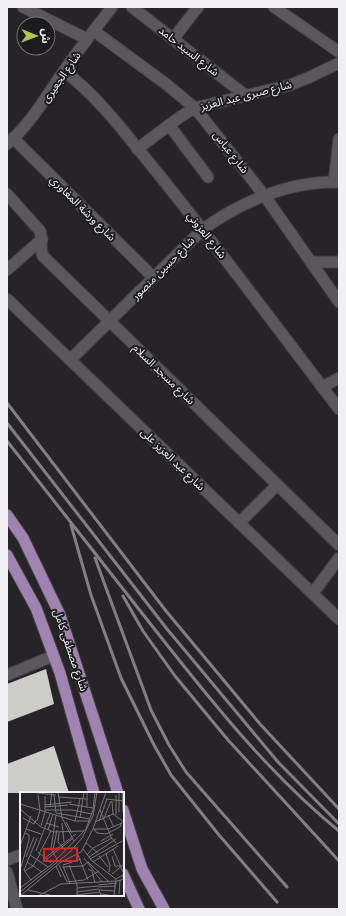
<svg xmlns="http://www.w3.org/2000/svg" width="346" height="916" font-family="'IBM Plex Sans','Noto Sans Arabic',sans-serif">
  <style>
    .building { fill: #cccdc8 }
    .lines { fill: none; stroke-linecap: round; stroke-linejoin: round }
    .minor-casing { stroke: #413f42; stroke-width: 13 }
    .primary-casing { stroke: #413f42; stroke-width: 13 }
    .minor { stroke: #5a585c; stroke-width: 11 }
    .primary { stroke: #9f84b2; stroke-width: 11 }
    .rail { stroke: #828083; stroke-width: 3 }
    .labels { text-anchor: middle; stroke-width: 4; stroke-linejoin: round; paint-order: stroke }
    .street-label { font-size: 11px; fill: #f1f0f2; stroke: #1c1b1d }
    .inset-road { fill: none; stroke: #777678; stroke-width: 1 }
    .view { fill: #d62828; fill-opacity: 0.15; stroke: #d62828; stroke-width: 2 }
    .inset-edge { fill: none; stroke: #f1f0f2; stroke-width: 2 }
  </style>
  <rect width="100%" height="100%" fill="#262427"/>
  <g class="building">
    <path d="M46,669L54,704L7,722V684Z"/>
    <path d="M54,746L69,793H7V764Z"/>
  </g>
  <g class="lines">
    <g class="minor-casing">
      <g id="minor">
        <path d="M23,7L87,39"/>
        <path d="M132,7L245,95"/>
        <path d="M274,7L339,52"/>
        <path d="M94,31L166,84L195,108L264,195L339,302"/>
        <path d="M173,39L198,7"/>
        <path d="M64,71C100,98 127,136 156,171C219,249 278,329 339,409"/>
        <path d="M169,125L208,177"/>
        <path d="M13,138L153,277"/>
        <path d="M7,144C31,124 46,96 64,71C79,49 96,28 112,7"/>
        <path d="M137,149L180,117L195,108L290,85L310,77L339,63"/>
        <path d="M334,182L339,139"/>
        <path d="M7,194L40,231C43,240 39,248 43,256L339,545"/>
        <path d="M311,262H339"/>
        <path d="M7,270L42,239"/>
        <path d="M7,299L339,619"/>
        <path d="M70,360L203,229C243,201 289,181 339,182"/>
        <path d="M322,387L339,378"/>
        <path d="M239,523L277,485"/>
        <path d="M313,593L339,558"/>
        <path d="M7,675L53,656"/>
        <path d="M7,860L21,855"/>
        <path d="M7,872L17,909"/>
      </g>
    </g>
    <g class="primary-casing">
      <g id="primary">
        <path d="M7,515L23,538L60,615L118,793"/>
        <path d="M7,555L36,608L60,673L94,793"/>
        <path d="M123,810L142,869L164,909"/>
        <path d="M123,874L139,909"/>
      </g>
    </g>
    <use href="#minor" class="minor"/>
    <use href="#primary" class="primary"/>
    <g class="rail">
      <path d="M7,403L166,611L260,724L339,809"/>
      <path d="M7,423L167,629L278,762L339,824"/>
      <path d="M7,441C57,504 106,568 156,631C212,702 269,774 339,831"/>
      <path d="M71,525L91,595L121,678L154,745L171,775L219,835L277,902"/>
      <path d="M95,558L151,710L169,745L186,772L287,887"/>
      <path d="M123,596L143,631L175,676L228,740L339,861"/>
    </g>
  </g>
  <g class="labels">
    <g class="street-label">
      <text transform="translate(189 51) rotate(38)" y="4">شارع السيد حامد</text>
      <text transform="translate(61 77) rotate(-55)" y="4">شارع الجعيرى</text>
      <text transform="translate(246 95) rotate(-14)" y="4">شارع صبرى عبد العزيز</text>
      <text transform="translate(231 152) rotate(52)" y="4">شارع عباس</text>
      <text transform="translate(83 208) rotate(45)" y="4">شارع ورشة المغاوري</text>
      <text transform="translate(207 235) rotate(52)" y="4">شارع العزوني</text>
      <text transform="translate(163 268) rotate(-45)" y="4">شارع حسين منصور</text>
      <text transform="translate(164 374) rotate(44)" y="4">شارع مسجد السلام</text>
      <text transform="translate(173 459) rotate(44)" y="4">شارع عبد العزيز على</text>
      <text transform="translate(71 650) rotate(71)" y="4">شارع مصطفى كامل</text>
    </g>
  </g>
  <g transform="translate(20 792)">
    <rect width="104" height="104" fill="#262427"/>
    <path class="inset-road" d="M10,0L36,3M38,0L42,26L54,49M99,0V20M102,0L103,20M67,1V15M34,3L36,21L70,27M96,3V23M38,5L67,7M86,7L104,9M92,9L93,22M0,12L55,29H70M49,12L73,16M25,13L52,10M30,14L32,0M25,15L48,13M0,17L21,35L34,40L64,39M25,18H52L72,22M80,18L91,45L96,51M36,23L31,57L37,67M88,23L94,35M3,26L14,32L16,28M60,26L64,0M84,26L91,9M17,29L20,18L18,3M55,29L60,7M79,29L87,7M46,30L52,41M75,30L93,22L104,30M26,31L39,35M42,31L44,50M21,34L25,20V4M6,37L21,42M73,37H88L102,31M74,37L77,41L86,42L100,35L102,30M28,38L33,22M39,41L38,50L45,58M81,49L93,42M66,51L78,61M0,54L11,24M42,55L52,47M63,57L72,69L96,87L94,104M93,57L104,82L96,87M33,58L37,38M16,59L30,22M18,60L31,71M19,62L31,39M86,62L90,73L89,80M10,63L28,75M58,63L68,88M67,63L73,56L92,46M79,64L88,75M92,64L95,74H101M6,65L14,45M69,65L96,47M25,66L56,42M64,66L82,90M27,67L42,55M70,67L104,48M7,70L22,80M68,70L88,89M73,70L98,54M39,73L47,90M43,73L61,67M49,73L57,93V104M36,74L41,85M43,74L50,91M44,75L63,74L68,70M68,77L72,79L75,91M0,78L9,48V43L5,41M4,78L17,46M4,78L11,88M5,79L13,74L20,62M92,82L104,72M47,90L64,88L79,79M78,93L97,91M78,95L96,94M0,96L32,72L66,37L73,18L75,0M57,96L78,94M8,98L34,104M80,98L95,99M0,100L50,60L62,46L73,24L77,0M57,100L79,97L81,104M81,102L94,104M99,102L100,88M57,103L80,100M0,104L41,70L61,60L73,37L86,0M18,104L41,92L97,89L104,87L102,83"/>
    <path class="view" d="M57,56V69H24V57Z"/>
    <rect width="104" height="104" class="inset-edge"/>
  </g>
  <rect width="346" height="916" fill="none" stroke="#f1f0f2" stroke-width="16"/>
  <g transform="translate(36 36) rotate(91)"><circle r="19" fill="#1c1b1d" stroke="#717072"/>
  <path d="M0-3L7 15L0 10L-7 15Z" fill="#b6c149"/>
  <text y="-6" font-size="11" font-weight="bold" text-anchor="middle" fill="#f1f0f2">ش</text>
  </g>
</svg>
